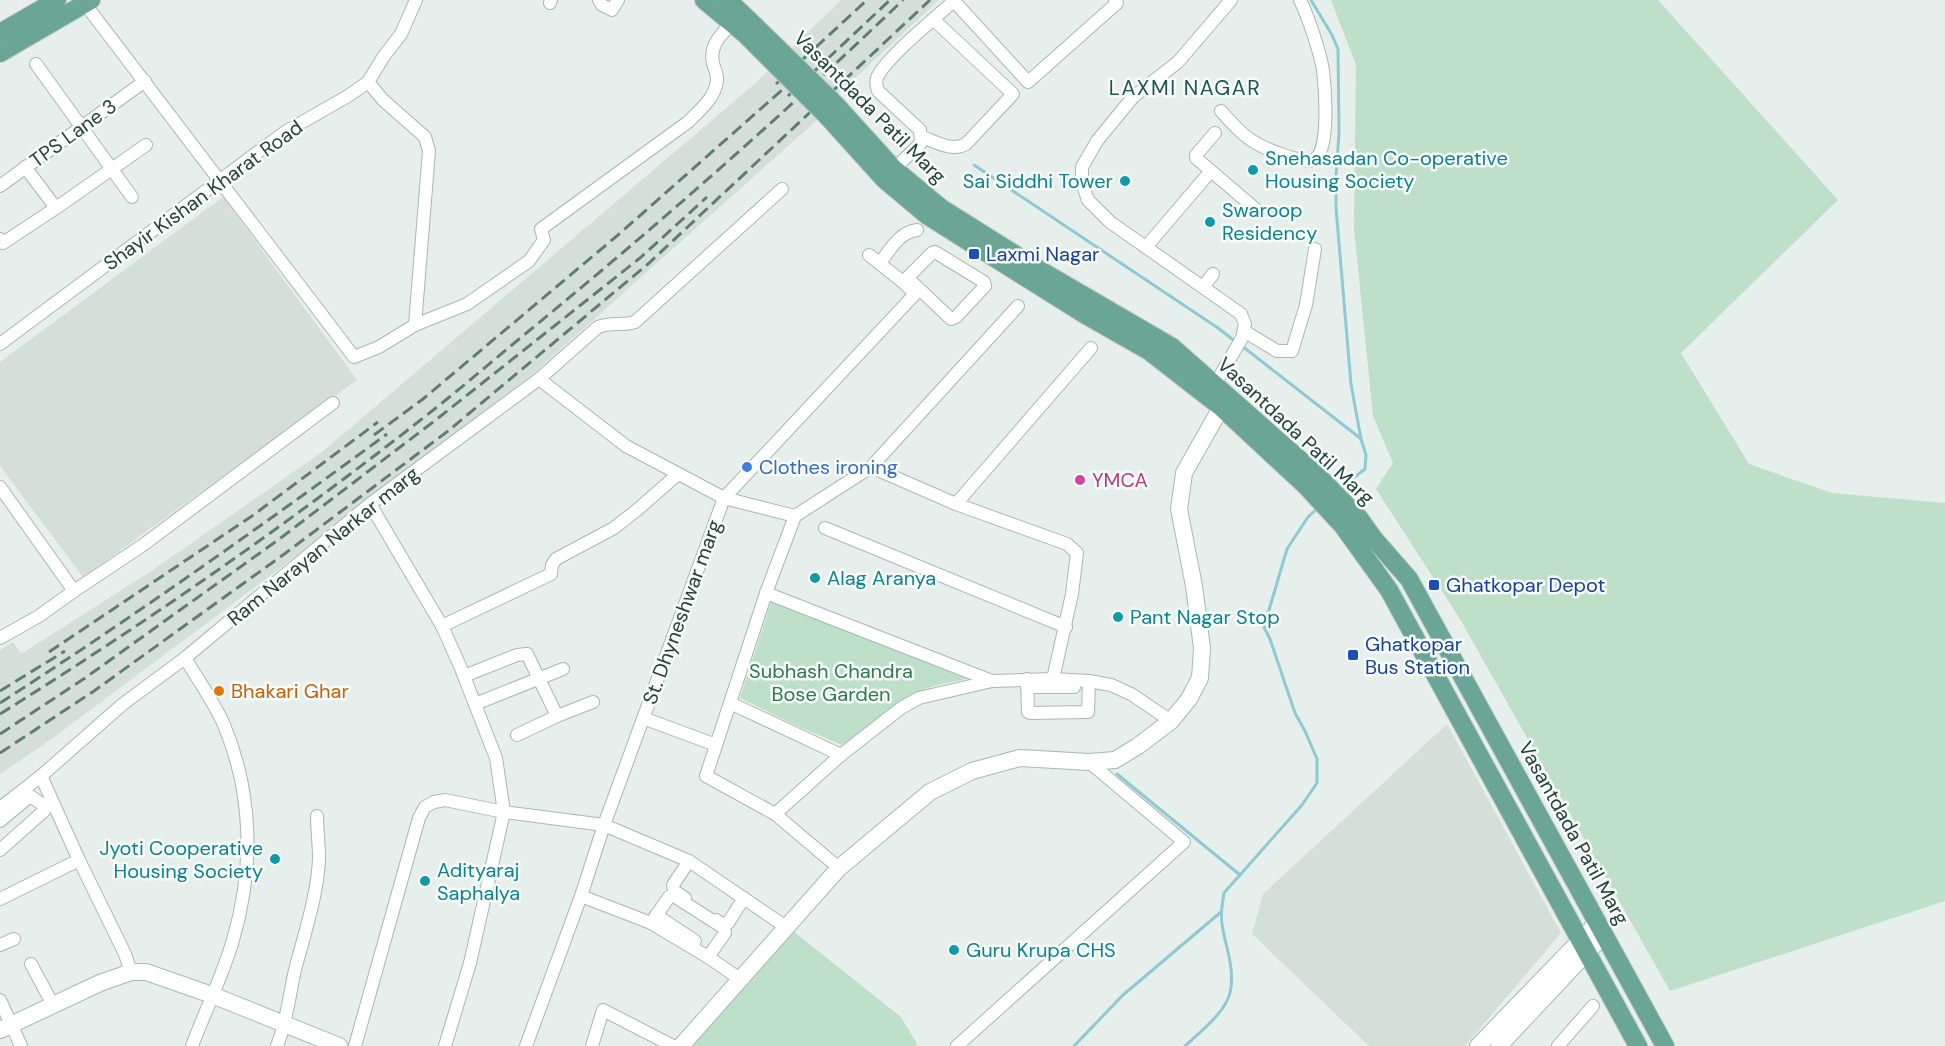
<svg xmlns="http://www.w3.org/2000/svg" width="1945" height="1046" font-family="'DM Sans',sans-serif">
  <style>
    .built { fill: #d4dfda }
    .green { fill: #bfe0c8 }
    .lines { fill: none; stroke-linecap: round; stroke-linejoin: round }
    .stream { stroke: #8ec9d4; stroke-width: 3 }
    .street-casing { stroke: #a8b8b2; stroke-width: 14 }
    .secondary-casing { stroke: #a4bbb3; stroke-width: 18 }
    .primary-casing { stroke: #c2cac8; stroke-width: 20 }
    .street { stroke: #fff; stroke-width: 12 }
    .secondary { stroke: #fff; stroke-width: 16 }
    .primary { stroke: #6aa596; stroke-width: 18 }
    .rail { stroke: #5f7d75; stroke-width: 3; stroke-dasharray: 12 6; stroke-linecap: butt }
    .primary-bridge-casing { stroke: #c2cac8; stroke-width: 20; stroke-linecap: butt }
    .primary-bridge { stroke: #6aa596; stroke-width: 18 }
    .culture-dot { fill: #0f9aa8; stroke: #f7fbf9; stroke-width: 2 }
    .transit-dot { fill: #1a4fb4; stroke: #f7fbf9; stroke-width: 2 }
    .shop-dot { fill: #3f7fe0; stroke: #f7fbf9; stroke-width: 2 }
    .hotel-dot { fill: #d1479c; stroke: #f7fbf9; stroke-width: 2 }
    .food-dot { fill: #e8710a; stroke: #f7fbf9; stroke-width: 2 }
    .labels { text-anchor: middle; stroke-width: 5; stroke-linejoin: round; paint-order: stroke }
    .street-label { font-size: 20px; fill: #24423a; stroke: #f7fbf9 }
    .culture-label { font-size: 20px; fill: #0d838f; stroke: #f7fbf9; text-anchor: start }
    .transit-label { font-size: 20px; fill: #164399; stroke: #f7fbf9; text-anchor: start }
    .shop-label { font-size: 20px; fill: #366cbe; stroke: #f7fbf9; text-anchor: start }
    .hotel-label { font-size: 20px; fill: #b23c85; stroke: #f7fbf9; text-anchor: start }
    .park-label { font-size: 20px; fill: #2d7a4b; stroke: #f7fbf9 }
    .food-label { font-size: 20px; fill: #c56008; stroke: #f7fbf9; text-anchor: start }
    .neighbourhood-label { font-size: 21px; letter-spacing: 1.5px; fill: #1f5548; stroke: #f7fbf9 }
  </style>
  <rect width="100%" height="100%" fill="#e6efeb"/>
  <g class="built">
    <path d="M841,0H939L838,94L815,122L536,371L362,507L49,741L0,774V650L13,642L21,654L150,572L322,452L758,81Z"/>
    <path d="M223,197L357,380L83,577L0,466V362Z"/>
    <path d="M1447,724L1561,933L1465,1046H1369L1252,934L1263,894Z"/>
  </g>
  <g class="green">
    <path d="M1331,0H1658L1838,200L1681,353L1749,464L1832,493L1945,503V901L1670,991L1460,619L1376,489L1393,463L1373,416L1354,229L1356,65Z"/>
    <path d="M771,602L969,678C953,682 934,685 919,691C890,704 868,729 842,745L795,725L740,698Z"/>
    <path d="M793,931L901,1017L917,1044L915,1046H691Z"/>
  </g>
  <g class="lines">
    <g class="stream">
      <path d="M1311,0L1332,35L1338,49L1339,133L1336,176V208L1351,384L1361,439L1366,455L1365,469L1339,489"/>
      <path d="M974,165L1218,328L1236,342"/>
      <path d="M1242,346L1360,438"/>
      <path d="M1117,774L1240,875"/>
      <path d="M1074,1046L1123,995L1221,912"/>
      <path d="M1185,1046C1199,1033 1225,1013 1230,993C1235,972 1227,950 1223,930C1220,917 1222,905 1224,893L1302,805L1317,783V759L1305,731L1295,713L1270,639L1264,627L1287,549L1308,517L1319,507"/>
    </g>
    <g class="street-casing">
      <g id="street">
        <path d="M82,0L354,357L379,347L415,325L467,304L529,261L544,240L541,229L688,122C700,110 715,98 717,81C718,74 714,69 713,63C709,45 721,35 732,23"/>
        <path d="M599,0L602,5L612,10L618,0"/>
        <path d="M954,1L1028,82L1117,3L1115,0"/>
        <path d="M550,3L551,0"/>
        <path d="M36,64L132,197"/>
        <path d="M368,82L383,100L425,137L429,151L415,325"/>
        <path d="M1221,111C1230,121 1240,133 1251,140C1261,147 1304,166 1315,159C1330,149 1325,87 1323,70C1320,52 1308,16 1300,0"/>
        <path d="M1215,133L1196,155V158L1259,212"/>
        <path d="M922,137C936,142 952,152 966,144L1013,94L934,20"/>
        <path d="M25,167L56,208"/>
        <path d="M890,173L921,143L920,130L878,91C877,86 875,83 877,78C884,59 938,16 955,0"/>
        <path d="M0,186L145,81"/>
        <path d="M0,239L3,243L56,208L146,145"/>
        <path d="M1146,247L1210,172"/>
        <path d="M880,263C890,250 899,232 917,230"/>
        <path d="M903,282L932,253L935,252L984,282L985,286L956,317L951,319L913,283"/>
        <path d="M1203,287L1213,274"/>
        <path d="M1244,331L1277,351H1292L1306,305L1315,249"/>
        <path d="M0,344L285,132L348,96L368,82L384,56L401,34L416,0"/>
        <path d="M539,379L626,446L724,498L795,516"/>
        <path d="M1211,391L1242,338L1245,324L1241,314L1110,222L1088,200L1082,183V167L1097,141L1133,97L1178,62L1231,0"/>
        <path d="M871,467L956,504L1067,544L1077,553L1072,594L1053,679"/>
        <path d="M0,487L74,591L39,616L0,638"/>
        <path d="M370,504L442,626L460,666L496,758L504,812L470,963L445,1046"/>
        <path d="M956,504L1091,348"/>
        <path d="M825,528L1066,627"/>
        <path d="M74,591L143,545L333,403"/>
        <path d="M766,593L992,681"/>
        <path d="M442,626L551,574L552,565L556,559L614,528L637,510L678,474"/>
        <path d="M185,658C198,680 214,702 224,725C253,794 254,869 233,940C223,975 205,1011 192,1046"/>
        <path d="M464,676L517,655L527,654L557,716L593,702"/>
        <path d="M1027,679L1028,712L1030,713L1088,712L1089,681"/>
        <path d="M1027,687H1074"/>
        <path d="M730,703L841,755"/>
        <path d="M475,704L563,669"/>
        <path d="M643,718L716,745"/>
        <path d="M517,735L557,716"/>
        <path d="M41,776L79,860L125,954L131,972"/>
        <path d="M0,808L41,776L123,704L185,658L370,504L539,379L598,327C611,322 623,326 635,322L782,189"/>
        <path d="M775,814L841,755L901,708L919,698L992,681L1053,679L1089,681L1111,685L1131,694L1171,721"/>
        <path d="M0,821L30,796L45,806V810L0,850"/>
        <path d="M839,868L775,814L706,776L766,593L795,516L871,467L1018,306"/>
        <path d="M581,896L651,923L708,957L740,979"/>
        <path d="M685,898L674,891L673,885L689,861"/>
        <path d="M0,899L79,860"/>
        <path d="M656,915L695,941"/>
        <path d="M716,920L724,925L728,923L744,898"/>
        <path d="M651,923L669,897L674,896L724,928L725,933L708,957"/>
        <path d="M0,945L14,939"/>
        <path d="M31,964L53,1005"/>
        <path d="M0,1000L21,1046"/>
        <path d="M277,1046C287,1021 289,996 295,970C304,935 318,894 319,858C319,844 317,830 317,816"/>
        <path d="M355,1046L419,818L425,807L434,802L445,800L504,812L604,825L689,861L786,927"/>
        <path d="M526,1046L581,896L604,825L724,498L915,294L903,282L869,255"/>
        <path d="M592,1046L603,1010L673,1046"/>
        <path d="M957,1046L1184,842L1089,762"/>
        <path d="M1558,1046L1593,1006"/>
      </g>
    </g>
    <g class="secondary-casing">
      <g id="secondary">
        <path d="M0,1030L100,983L131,972H146L212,995L339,1046"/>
        <path d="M681,1046L839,868L930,792L972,771L1020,758L1089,762L1115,760L1138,746L1171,721L1189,699L1200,678L1202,648L1194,586L1179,509L1184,473L1227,397"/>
        <path d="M1478,1046L1597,923"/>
        <path d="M1499,1046L1587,952L1604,936"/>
      </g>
    </g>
    <g class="primary-casing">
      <g id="primary">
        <path d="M704,0L745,34"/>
        <path d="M728,0L755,26"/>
        <path d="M0,33L57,0"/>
        <path d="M0,53L91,0"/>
        <path d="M836,105L894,169L941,208L1038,269L1172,347L1317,475L1359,518L1374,539L1409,579L1665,1046"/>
        <path d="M827,116L884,179L928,216L1084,314L1149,351L1221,407L1306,486L1343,526L1389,590L1638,1046"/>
      </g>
    </g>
    <use href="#street" class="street"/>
    <use href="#secondary" class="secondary"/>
    <use href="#primary" class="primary"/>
    <g class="rail">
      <path d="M776,84L867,0"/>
      <path d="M788,96L890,0"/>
      <path d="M374,435L423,399L618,235L791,82"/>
      <path d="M49,652L252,516L378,422"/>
      <path d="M0,691L65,651"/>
      <path d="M0,703C132,618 260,527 387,434"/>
      <path d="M0,714C149,621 294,520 432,411C465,385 497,357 530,330C658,225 783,115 903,0"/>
      <path d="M0,734L85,678L278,540L437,419L640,258L707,197"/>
      <path d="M0,753L94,691L287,552L448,431L648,264L930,0"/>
    </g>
    <g class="primary-bridge-casing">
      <g id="primary-bridge">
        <path d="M755,26L836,105"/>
        <path d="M745,34L827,116"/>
      </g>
    </g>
    <use href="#primary-bridge" class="primary-bridge"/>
  </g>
  <g class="culture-dot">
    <circle cx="1253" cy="170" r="6"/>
    <circle cx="1125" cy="181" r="6"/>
    <circle cx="1210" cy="222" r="6"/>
    <circle cx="815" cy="578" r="6"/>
    <circle cx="1118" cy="617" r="6"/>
    <circle cx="275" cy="859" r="6"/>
    <circle cx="425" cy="881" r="6"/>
    <circle cx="954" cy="950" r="6"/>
  </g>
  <g class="transit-dot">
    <rect x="968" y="248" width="12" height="12" rx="3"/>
    <rect x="1428" y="579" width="12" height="12" rx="3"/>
    <rect x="1347" y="649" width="12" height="12" rx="3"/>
  </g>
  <circle class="shop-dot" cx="747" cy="467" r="6"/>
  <circle class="hotel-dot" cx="1080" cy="480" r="6"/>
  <circle class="food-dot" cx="219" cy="691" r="6"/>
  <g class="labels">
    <g class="street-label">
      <text transform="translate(870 107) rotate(45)" y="7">Vasantdada Patil Marg</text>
      <text transform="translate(73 133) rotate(-36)" y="7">TPS Lane 3</text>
      <text transform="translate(203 195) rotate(-36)" y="7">Shayir Kishan Kharat Road</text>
      <text transform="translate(1296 431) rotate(43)" y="7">Vasantdada Patil Marg</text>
      <text transform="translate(323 546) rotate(-39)" y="7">Ram Narayan Narkar marg</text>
      <text transform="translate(682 612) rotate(-70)" y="7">St. Dhyneshwar marg</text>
      <text transform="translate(1574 833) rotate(61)" y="7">Vasantdada Patil Marg</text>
    </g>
    <g class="culture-label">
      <text x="1265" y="165">Snehasadan Co-operative<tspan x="1265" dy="23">Housing Society</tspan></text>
      <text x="1113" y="188" text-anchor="end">Sai Siddhi Tower</text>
      <text x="1222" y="217">Swaroop<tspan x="1222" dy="23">Residency</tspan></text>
      <text x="827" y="585">Alag Aranya</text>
      <text x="1130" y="624">Pant Nagar Stop</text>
      <text x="263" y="855" text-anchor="end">Jyoti Cooperative<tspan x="263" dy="23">Housing Society</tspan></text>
      <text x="437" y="877">Adityaraj<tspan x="437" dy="23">Saphalya</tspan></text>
      <text x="966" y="957">Guru Krupa CHS</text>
    </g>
    <g class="transit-label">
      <text x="986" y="261">Laxmi Nagar</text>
      <text x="1446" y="592">Ghatkopar Depot</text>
      <text x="1365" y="651">Ghatkopar<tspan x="1365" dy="23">Bus Station</tspan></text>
    </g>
    <g class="shop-label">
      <text x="759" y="474">Clothes ironing</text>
    </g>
    <g class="hotel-label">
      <text x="1092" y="487">YMCA</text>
    </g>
    <g class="park-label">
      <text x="831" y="678">Subhash Chandra<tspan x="831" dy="23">Bose Garden</tspan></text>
    </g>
    <g class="food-label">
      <text x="231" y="698">Bhakari Ghar</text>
    </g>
    <g class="neighbourhood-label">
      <text x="1185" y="95">LAXMI NAGAR</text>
    </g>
  </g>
</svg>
